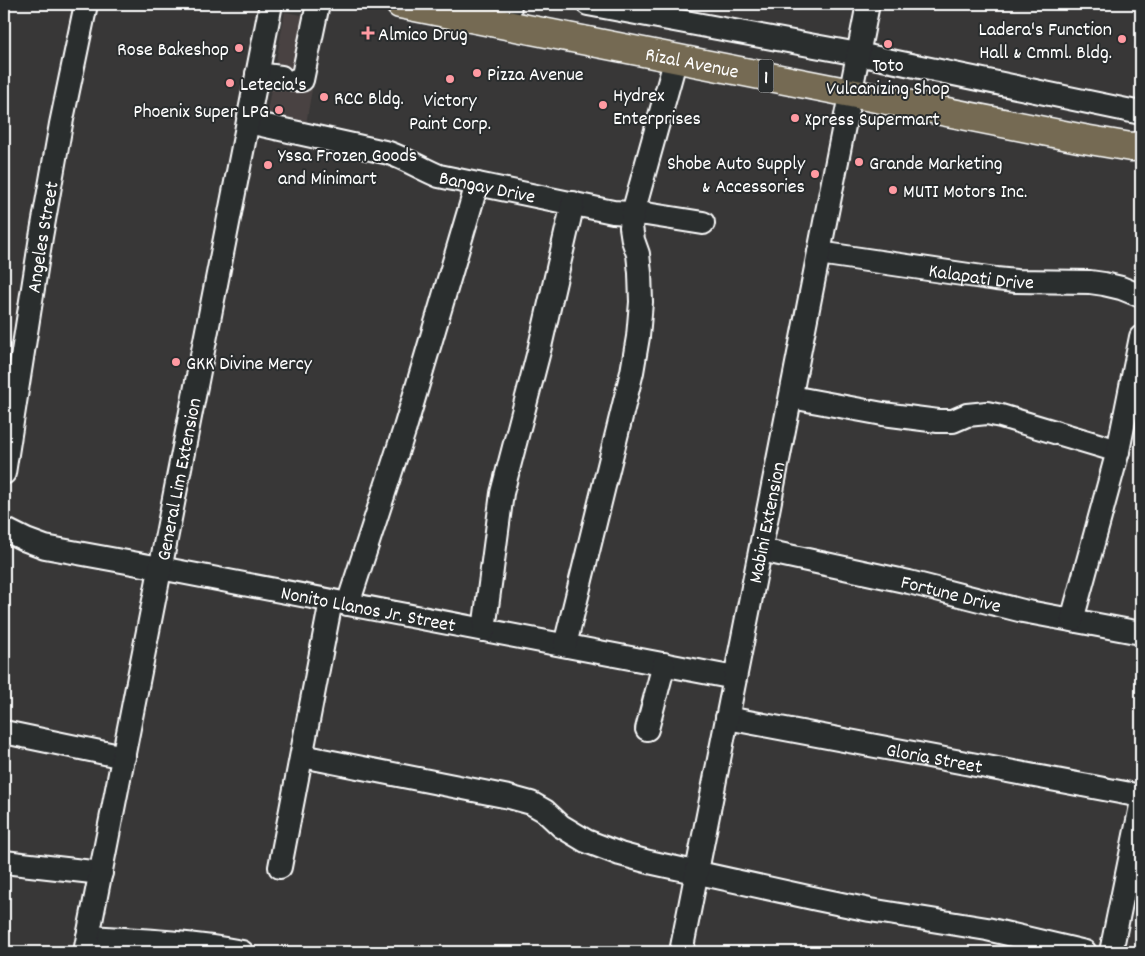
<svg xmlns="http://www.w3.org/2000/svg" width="1145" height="956" font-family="Dekko,sans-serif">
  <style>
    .built { fill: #494342 }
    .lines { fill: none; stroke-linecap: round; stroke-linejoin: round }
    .minor-casing { stroke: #fff; stroke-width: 26 }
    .major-casing { stroke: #fff; stroke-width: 31 }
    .minor { stroke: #2a2d2e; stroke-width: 22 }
    .major { stroke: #746b52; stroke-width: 28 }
    .poi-dot { fill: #ff9aa2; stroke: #2a2d2e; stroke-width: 2 }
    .labels { text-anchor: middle; stroke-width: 4; stroke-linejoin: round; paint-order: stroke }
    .shield { fill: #2a2d2e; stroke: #bfc0c0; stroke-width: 1 }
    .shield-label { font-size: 19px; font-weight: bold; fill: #fff }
    .poi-label { font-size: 20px; fill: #fff; stroke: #2a2d2e; text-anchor: start }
    .street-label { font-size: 20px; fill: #fff; stroke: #2a2d2e }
  </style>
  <rect width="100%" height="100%" fill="#383737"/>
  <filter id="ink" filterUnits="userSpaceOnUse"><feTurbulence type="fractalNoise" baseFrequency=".02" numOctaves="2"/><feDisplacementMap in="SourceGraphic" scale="10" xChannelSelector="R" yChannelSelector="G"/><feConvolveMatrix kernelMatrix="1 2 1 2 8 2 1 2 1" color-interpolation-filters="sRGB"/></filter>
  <g filter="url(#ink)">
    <path class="built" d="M285,12L324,19L306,124L266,117Z"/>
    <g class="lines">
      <g class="minor-casing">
        <g id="minor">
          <path d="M588,4L858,54L1141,113"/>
          <path d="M508,25L510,4"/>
          <path d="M257,74L281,77"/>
          <path d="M296,80H302L318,4"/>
          <path id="s1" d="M248,122L389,153C406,159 422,169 439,176L613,212L646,214L703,223"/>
          <path id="s2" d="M819,253L996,279L1016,281L1090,282L1104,284L1121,288L1141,296"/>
          <path d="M791,397L883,414L938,421H953L967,415L987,413L1001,416L1118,451"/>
          <path id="s3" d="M4,473L41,237L61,124L86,4"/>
          <path id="s4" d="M4,529L26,540L45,547L160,568L735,678"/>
          <path id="s5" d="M761,550L909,582L1023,611L1141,633"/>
          <path d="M348,604L405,428L477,184"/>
          <path d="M1072,620L1118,451L1141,337"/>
          <path d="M484,630L502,493L539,351L573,203"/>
          <path d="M565,645L632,372L638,337L641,302L640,273L638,254L633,240L631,227L633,213L676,58"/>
          <path id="s6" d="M727,718L1141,796"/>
          <path d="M647,729L664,664"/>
          <path d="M4,732L124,757"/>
          <path d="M302,756L509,797L531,803L545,811L561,826L586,841L620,854L649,862L817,899L870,910L987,929L1085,952"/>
          <path d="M4,862L101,873"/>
          <path d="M280,867L331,601"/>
          <path d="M88,937C141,940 190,942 242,952"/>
          <path id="s7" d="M85,952L271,4"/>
          <path id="s8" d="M681,952L868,4"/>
          <path d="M1111,952L1141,806"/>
        </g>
      </g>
      <g class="major-casing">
        <g id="major">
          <path id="s9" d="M400,4L1084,139L1131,147L1141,146"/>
        </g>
      </g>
      <use href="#minor" class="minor"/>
      <use href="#major" class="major"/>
    </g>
  </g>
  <g class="poi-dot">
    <path d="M365.5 25.5h5v5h5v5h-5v5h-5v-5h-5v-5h5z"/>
    <circle cx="1122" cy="39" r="5"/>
    <circle cx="888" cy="44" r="5"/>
    <circle cx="239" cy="48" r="5"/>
    <circle cx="477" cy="73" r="5"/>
    <circle cx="450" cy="79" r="5"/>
    <circle cx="230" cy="83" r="5"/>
    <circle cx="324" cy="97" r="5"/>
    <circle cx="603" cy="105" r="5"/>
    <circle cx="279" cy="110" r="5"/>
    <circle cx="795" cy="118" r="5"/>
    <circle cx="859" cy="162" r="5"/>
    <circle cx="268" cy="165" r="5"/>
    <circle cx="815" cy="174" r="5"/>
    <circle cx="893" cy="190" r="5"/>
    <circle cx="176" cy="362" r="5"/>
  </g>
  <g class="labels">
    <rect class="shield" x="758.5" y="59.5" width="15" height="33" rx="4"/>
    <g class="shield-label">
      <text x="766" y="83">1</text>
    </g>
    <g class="poi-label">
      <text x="1112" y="35" text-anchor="end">Ladera's Function<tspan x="1112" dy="23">Hall &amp; Cmml. Bldg.</tspan></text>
      <text x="378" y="40">Almico Drug</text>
      <text x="229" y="55" text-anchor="end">Rose Bakeshop</text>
      <text x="888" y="71" text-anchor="middle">Toto<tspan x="888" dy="23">Vulcanizing Shop</tspan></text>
      <text x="487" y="80">Pizza Avenue</text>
      <text x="240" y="90">Letecia's</text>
      <text x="613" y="101">Hydrex<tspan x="613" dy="23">Enterprises</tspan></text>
      <text x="334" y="104">RCC Bldg.</text>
      <text x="450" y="106" text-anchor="middle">Victory<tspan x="450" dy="23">Paint Corp.</tspan></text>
      <text x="269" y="117" text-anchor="end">Phoenix Super LPG</text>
      <text x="805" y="125">Xpress Supermart</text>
      <text x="278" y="161">Yssa Frozen Goods<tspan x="278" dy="23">and Minimart</tspan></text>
      <text x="805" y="169" text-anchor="end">Shobe Auto Supply<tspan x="805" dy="23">&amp; Accessories</tspan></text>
      <text x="869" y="169">Grande Marketing</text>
      <text x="903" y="197">MUTI Motors Inc.</text>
      <text x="186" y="369">GKK Divine Mercy</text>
    </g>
    <g class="street-label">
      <text dy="7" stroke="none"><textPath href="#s9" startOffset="298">Rizal Avenue</textPath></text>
      <text dy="7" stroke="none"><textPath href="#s1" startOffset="249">Bangay Drive</textPath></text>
      <text dy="7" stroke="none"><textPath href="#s3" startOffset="239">Angeles Street</textPath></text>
      <text dy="7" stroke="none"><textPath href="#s2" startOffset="164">Kalapati Drive</textPath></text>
      <text dy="7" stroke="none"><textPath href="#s7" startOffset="482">General Lim Extension</textPath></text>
      <text dy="7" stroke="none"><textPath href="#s8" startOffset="438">Mabini Extension</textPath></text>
      <text dy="7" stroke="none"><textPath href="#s5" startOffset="195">Fortune Drive</textPath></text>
      <text dy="7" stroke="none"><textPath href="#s4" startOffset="374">Nonito Llanos Jr. Street</textPath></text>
      <text dy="7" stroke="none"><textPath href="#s6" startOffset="211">Gloria Street</textPath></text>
    </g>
  </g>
  <rect width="1145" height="956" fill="none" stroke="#2a2d2e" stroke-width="20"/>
  <rect x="10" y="10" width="1125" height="936" fill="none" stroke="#fff" stroke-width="2" filter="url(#ink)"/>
</svg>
